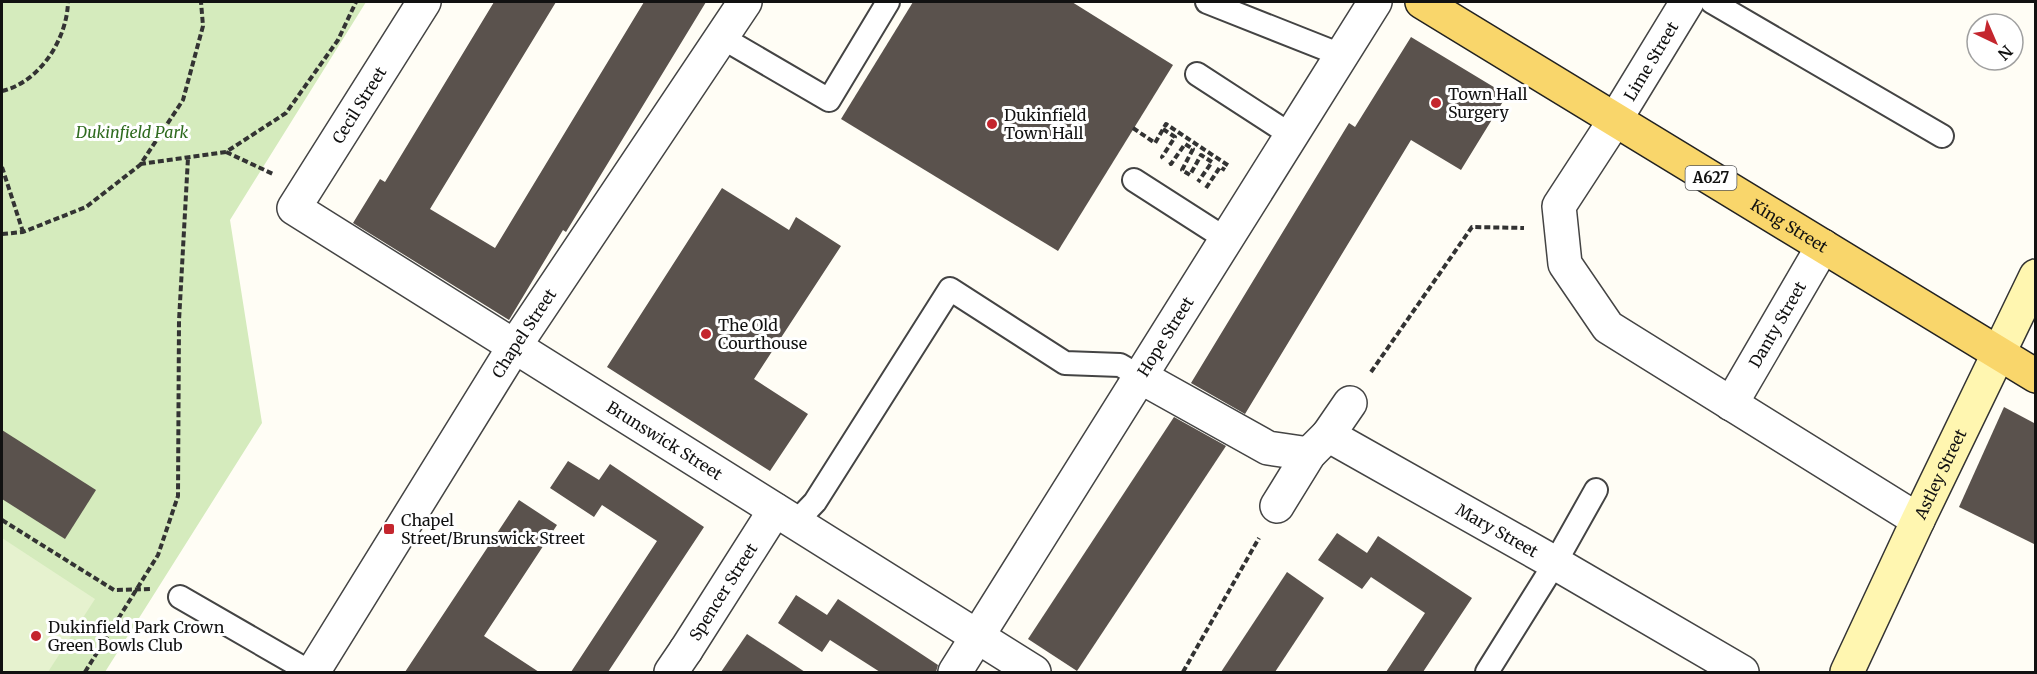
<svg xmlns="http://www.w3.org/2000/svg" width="2037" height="674" font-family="Merriweather,serif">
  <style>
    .green { fill: #d5ebbd }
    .pitch { fill: #e6f2cf }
    .building { fill: #5a524d }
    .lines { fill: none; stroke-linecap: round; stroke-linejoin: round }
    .service-casing { stroke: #444; stroke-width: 26 }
    .pedestrian-casing { stroke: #444; stroke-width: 36 }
    .minor-casing { stroke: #444; stroke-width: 36 }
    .tertiary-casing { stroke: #444; stroke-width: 36 }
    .secondary-casing { stroke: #333; stroke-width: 36 }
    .primary-casing { stroke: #222; stroke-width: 36 }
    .path { stroke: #333; stroke-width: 4; stroke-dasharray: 6 3; stroke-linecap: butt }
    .service { stroke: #fff; stroke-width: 22 }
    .pedestrian { stroke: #fff; stroke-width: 33 }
    .minor { stroke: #fff; stroke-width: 33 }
    .tertiary { stroke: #fff; stroke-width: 33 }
    .secondary { stroke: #fff6b0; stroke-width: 33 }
    .primary { stroke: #f9d66b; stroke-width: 33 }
    .poi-dot { fill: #c4262e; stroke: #fff; stroke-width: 2 }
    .labels { text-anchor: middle; stroke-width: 6; stroke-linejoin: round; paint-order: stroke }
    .shield { fill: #fff; stroke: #585858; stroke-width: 1.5 }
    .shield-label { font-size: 15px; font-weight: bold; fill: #111 }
    .street-label { font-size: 16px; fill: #111; stroke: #fff }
    .poi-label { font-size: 16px; fill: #111; stroke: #fff; text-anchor: start }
    .park-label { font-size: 16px; font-style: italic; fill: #2f6b1f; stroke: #fff }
  </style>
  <rect width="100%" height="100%" fill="#fffdf5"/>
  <path class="green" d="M2,2H366L230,220L262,423L105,672H2Z"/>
  <path class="pitch" d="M2,538L95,599L48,672H2Z"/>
  <g class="building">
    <path d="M494,2H556L430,209L495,248L644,2H706L566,232L563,230L509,320L353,223L380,179L385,182Z"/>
    <path d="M913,2H1072L1173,65L1058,251L841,119Z"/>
    <path d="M1411,37L1507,95L1461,170L1411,140L1245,414L1191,383L1349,123L1355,127Z"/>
    <path d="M722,188L789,230L796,217L841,246L754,379L808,414L770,471L607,367Z"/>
    <path d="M2004,407L2036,424V545L1959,507Z"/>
    <path d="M1174,417L1226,446L1077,671L1028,639Z"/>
    <path d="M2,430L96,490L65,539L2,499Z"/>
    <path d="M568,461L599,480L610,464L704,527L608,672H571L657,541L602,505L594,517L550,488Z"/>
    <path d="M519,500L557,525L484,636L539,672H405Z"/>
    <path d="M1337,533L1367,553L1378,536L1472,598L1423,672H1386L1425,613L1371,577L1362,589L1318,560Z"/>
    <path d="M1287,572L1324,598L1275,672H1221Z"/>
    <path d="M796,595L827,615L838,599L938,665L936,672H880L830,640L822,652L778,623Z"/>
    <path d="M747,634L805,672H721Z"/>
  </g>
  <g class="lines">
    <g class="service-casing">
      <g id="service">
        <path d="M1207,2L1341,55"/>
        <path d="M1712,2L1942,136"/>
        <path d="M721,37L829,100L888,2"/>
        <path d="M1197,74L1291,135"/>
        <path d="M1134,180L1226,239"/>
        <path d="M795,523L815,502L950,289L1065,363L1120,365L1139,376"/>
        <path d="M180,597L310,672"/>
        <path d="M1487,672L1555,563L1596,490"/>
      </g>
    </g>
    <g class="pedestrian-casing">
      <g id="pedestrian">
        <path d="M1139,376L1268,448L1309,454"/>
        <path d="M671,672L686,650"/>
      </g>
    </g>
    <g class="minor-casing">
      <g id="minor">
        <path id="s1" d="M424,2L294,208L1034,672"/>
        <path d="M1687,2L1615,120L1559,206L1565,264L1608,327L1918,520"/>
        <path id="s2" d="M1731,404L1823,246"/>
        <path d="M1328,435L1350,403"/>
        <path id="s3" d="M1277,506L1309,454L1328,435L1555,563L1742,672"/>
        <path id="s4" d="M686,650L775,510"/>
        <path id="s5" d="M955,672L1375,2"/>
      </g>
    </g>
    <g class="tertiary-casing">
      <g id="tertiary">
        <path id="s6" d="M313,672L514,347L745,2"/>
      </g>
    </g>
    <g class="secondary-casing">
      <g id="secondary">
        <path id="s7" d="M1847,672L1918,520L2036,276"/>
      </g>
    </g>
    <g class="primary-casing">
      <g id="primary">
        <path id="s8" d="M1422,2L2036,376"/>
      </g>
    </g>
    <g class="path">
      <path d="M2,91C40,82 67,39 68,2"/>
      <path d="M1133,128L1155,143L1166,124L1229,166"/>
      <path d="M1163,129L1175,137L1162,157L1163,158"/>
      <path d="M226,152L273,174"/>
      <path d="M1170,162L1171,164L1185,144L1193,149L1182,170L1190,175L1201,155L1212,162L1198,182"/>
      <path d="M140,164L226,152L286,113L338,40L356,2"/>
      <path d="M2,167L23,232"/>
      <path d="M1206,188L1220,167L1225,170"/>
      <path d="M2,234L23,232L86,207L140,165L183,100L203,26L201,2"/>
      <path d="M1371,372L1472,227L1524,228"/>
      <path d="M2,520L114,590L151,589"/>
      <path d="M85,672L158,555L178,496L179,321L188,158"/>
      <path d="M1183,672L1259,538"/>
    </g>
    <use href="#service" class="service"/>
    <use href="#pedestrian" class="pedestrian"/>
    <use href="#minor" class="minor"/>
    <use href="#tertiary" class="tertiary"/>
    <use href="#secondary" class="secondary"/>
    <use href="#primary" class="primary"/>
  </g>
  <g class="poi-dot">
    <circle cx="1436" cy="103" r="6"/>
    <circle cx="992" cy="124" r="6"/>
    <circle cx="706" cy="334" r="6"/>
    <rect x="383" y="523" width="12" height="12" rx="3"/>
    <circle cx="36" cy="636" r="6"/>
  </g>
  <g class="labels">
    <rect class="shield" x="1685.5" y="166" width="51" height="24" rx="4.5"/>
    <g class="shield-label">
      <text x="1711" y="183">A627</text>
    </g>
    <g class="street-label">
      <text transform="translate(1651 61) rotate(-59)" y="6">Lime Street</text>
      <text transform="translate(359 105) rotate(-58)" y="6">Cecil Street</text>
      <text dy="6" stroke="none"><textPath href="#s8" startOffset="430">King Street</textPath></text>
      <text dy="6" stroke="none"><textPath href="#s2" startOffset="92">Danty Street</textPath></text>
      <text dy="6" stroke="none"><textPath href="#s6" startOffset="399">Chapel Street</textPath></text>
      <text dy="6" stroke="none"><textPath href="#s5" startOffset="396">Hope Street</textPath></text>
      <text dy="6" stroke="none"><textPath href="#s1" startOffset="681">Brunswick Street</textPath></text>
      <text dy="6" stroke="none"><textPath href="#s7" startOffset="219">Astley Street</textPath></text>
      <text dy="6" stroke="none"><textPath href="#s3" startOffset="282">Mary Street</textPath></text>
      <text dy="6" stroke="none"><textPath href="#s4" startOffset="69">Spencer Street</textPath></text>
    </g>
    <g class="poi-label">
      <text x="1448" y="100">Town Hall<tspan x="1448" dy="18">Surgery</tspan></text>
      <text x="1004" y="121">Dukinfield<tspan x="1004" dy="18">Town Hall</tspan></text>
      <text x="718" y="331">The Old<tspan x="718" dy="18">Courthouse</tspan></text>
      <text x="401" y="526">Chapel<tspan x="401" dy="18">Street/Brunswick Street</tspan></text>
      <text x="48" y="633">Dukinfield Park Crown<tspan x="48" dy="18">Green Bowls Club</tspan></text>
    </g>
    <g class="park-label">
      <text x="132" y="138">Dukinfield Park</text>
    </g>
  </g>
  <rect width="2037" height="674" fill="none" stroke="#111111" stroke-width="6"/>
  <g transform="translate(1995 42) rotate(136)"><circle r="28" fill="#ffffff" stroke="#a0a0a0" stroke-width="1.5"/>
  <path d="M0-4.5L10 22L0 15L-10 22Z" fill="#c4262e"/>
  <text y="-9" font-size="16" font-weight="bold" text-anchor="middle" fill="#111111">N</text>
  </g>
</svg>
